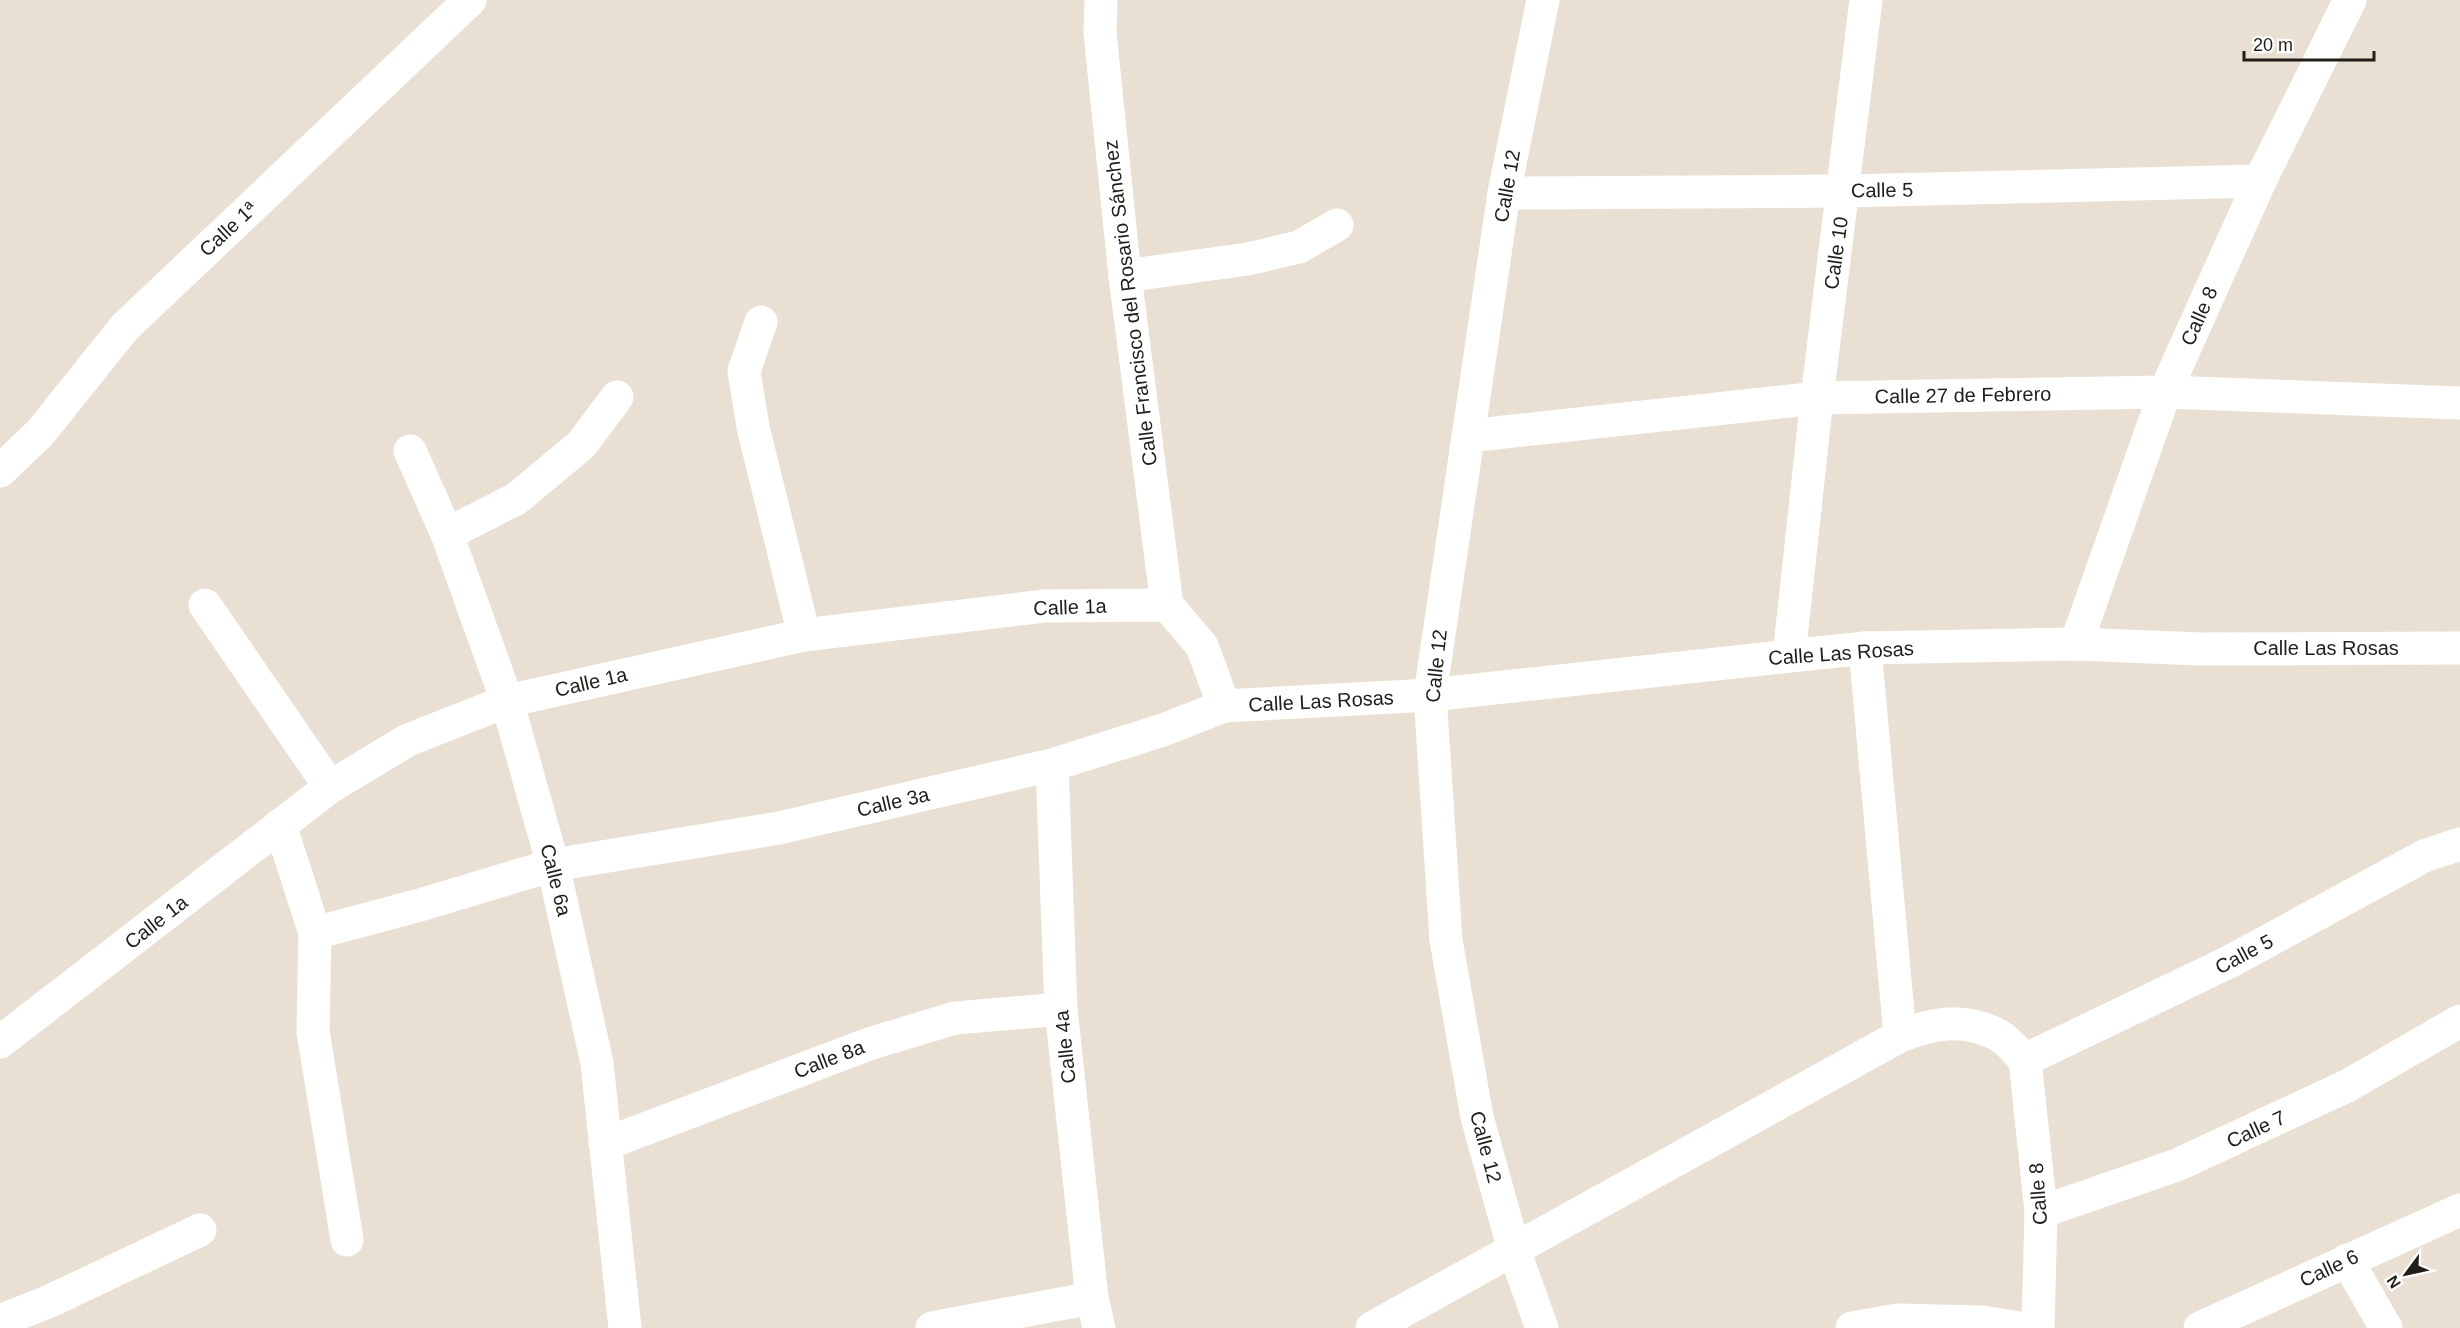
<svg xmlns="http://www.w3.org/2000/svg" width="2460" height="1328" font-family="Arial,sans-serif">
  <style>
    .lines { fill: none; stroke-linecap: round; stroke-linejoin: round }
    .street { stroke: #fff; stroke-width: 33 }
    .labels { text-anchor: middle; stroke-width: 6; stroke-linejoin: round; paint-order: stroke }
    .street-label { font-size: 20px; fill: #211e19; stroke: #fff }
  </style>
  <rect width="100%" height="100%" fill="#e9e0d3"/>
  <g class="lines">
    <g class="street">
      <path d="M1101,0L1100,33L1125,276L1167,605"/>
      <path d="M1504,193L1844,191L2260,181"/>
      <path d="M1125,276L1248,259L1299,247L1337,225"/>
      <path d="M761,322L744,371L753,427L804,635"/>
      <path d="M1468,436L1817,398L2165,392L2460,403"/>
      <path d="M410,451L447,534L507,701L553,865L597,1063L625,1328"/>
      <path d="M0,471L40,433L124,328L470,0"/>
      <path d="M447,534L516,499L581,445L617,397"/>
      <path d="M205,605L330,787"/>
      <path d="M2076,644L2165,392L2260,181L2350,0"/>
      <path d="M1865,648L1900,1036"/>
      <path d="M1789,656L1817,398L1866,0"/>
      <path d="M1052,765L1061,1009L1092,1298L1099,1328"/>
      <path d="M280,825L315,933L420,905L553,865L779,828L1052,765L1163,730L1224,706L1430,695L1865,648L2076,644L2200,649L2460,648"/>
      <path d="M315,933L313,1031L347,1240"/>
      <path d="M0,1042L330,787L408,740L507,701L804,635L1045,606L1167,605L1202,646L1224,706"/>
      <path d="M2025,1060L2231,961L2424,856L2460,844"/>
      <path d="M2025,1060L2041,1212L2038,1328"/>
      <path d="M605,1144L869,1044L955,1018L1061,1009"/>
      <path d="M2041,1212L2177,1165L2347,1086L2460,1021"/>
      <path d="M2347,1260L2386,1328"/>
      <path d="M0,1321L50,1301L200,1230"/>
      <path d="M932,1328L1092,1298"/>
      <path d="M1372,1328L1900,1036C1934,1023 1964,1017 1998,1035C2008,1040 2017,1052 2025,1060"/>
      <path d="M1542,1328L1514,1250L1477,1117L1446,940L1430,695L1504,193L1543,0"/>
      <path d="M1852,1328L1897,1320L1982,1322L2020,1328"/>
      <path d="M2200,1328L2460,1210"/>
    </g>
  </g>
  <g class="labels">
    <g class="street-label">
      <text transform="translate(1507 186) rotate(-80)" y="7">Calle 12</text>
      <text transform="translate(1882 190) rotate(-1)" y="7">Calle 5</text>
      <text transform="translate(228 229) rotate(-43)" y="7">Calle 1ª</text>
      <text transform="translate(1836 253) rotate(-82)" y="7">Calle 10</text>
      <text transform="translate(1130 303) rotate(-97)" y="7">Calle Francisco del Rosario Sánchez</text>
      <text transform="translate(2199 316) rotate(-66)" y="7">Calle 8</text>
      <text transform="translate(1963 395) rotate(-1)" y="7">Calle 27 de Febrero</text>
      <text transform="translate(1070 607) rotate(-2)" y="7">Calle 1a</text>
      <text x="2326" y="655">Calle Las Rosas</text>
      <text transform="translate(1841 653) rotate(-4)" y="7">Calle Las Rosas</text>
      <text transform="translate(1436 666) rotate(-84)" y="7">Calle 12</text>
      <text transform="translate(591 682) rotate(-13)" y="7">Calle 1a</text>
      <text transform="translate(1321 701) rotate(-3)" y="7">Calle Las Rosas</text>
      <text transform="translate(893 802) rotate(-13)" y="7">Calle 3a</text>
      <text transform="translate(556 880) rotate(76)" y="7">Calle 6a</text>
      <text transform="translate(156 922) rotate(-38)" y="7">Calle 1a</text>
      <text transform="translate(2244 954) rotate(-28)" y="7">Calle 5</text>
      <text transform="translate(1065 1047) rotate(-96)" y="7">Calle 4a</text>
      <text transform="translate(829 1059) rotate(-21)" y="7">Calle 8a</text>
      <text transform="translate(2256 1129) rotate(-25)" y="7">Calle 7</text>
      <text transform="translate(1486 1147) rotate(75)" y="7">Calle 12</text>
      <text transform="translate(2038 1194) rotate(-94)" y="7">Calle 8</text>
      <text transform="translate(2329 1268) rotate(-25)" y="7">Calle 6</text>
    </g>
  </g>
  <g transform="translate(2406 1274) rotate(237)" stroke="#ffffff" stroke-width="4.5" paint-order="stroke">
  <path d="M0-4.5L10 22L0 15L-10 22Z" fill="#211e19"/>
  <text y="-9" font-size="16" font-weight="bold" text-anchor="middle" fill="#211e19">N</text>
  </g>
  <path d="M2244 51v9h130v-9" fill="none" stroke="#211e19" stroke-width="3"/>
  <text x="2253" y="51" font-size="18" fill="#211e19" stroke="#ffffff" stroke-width="4.5" paint-order="stroke">20 m</text>
</svg>
